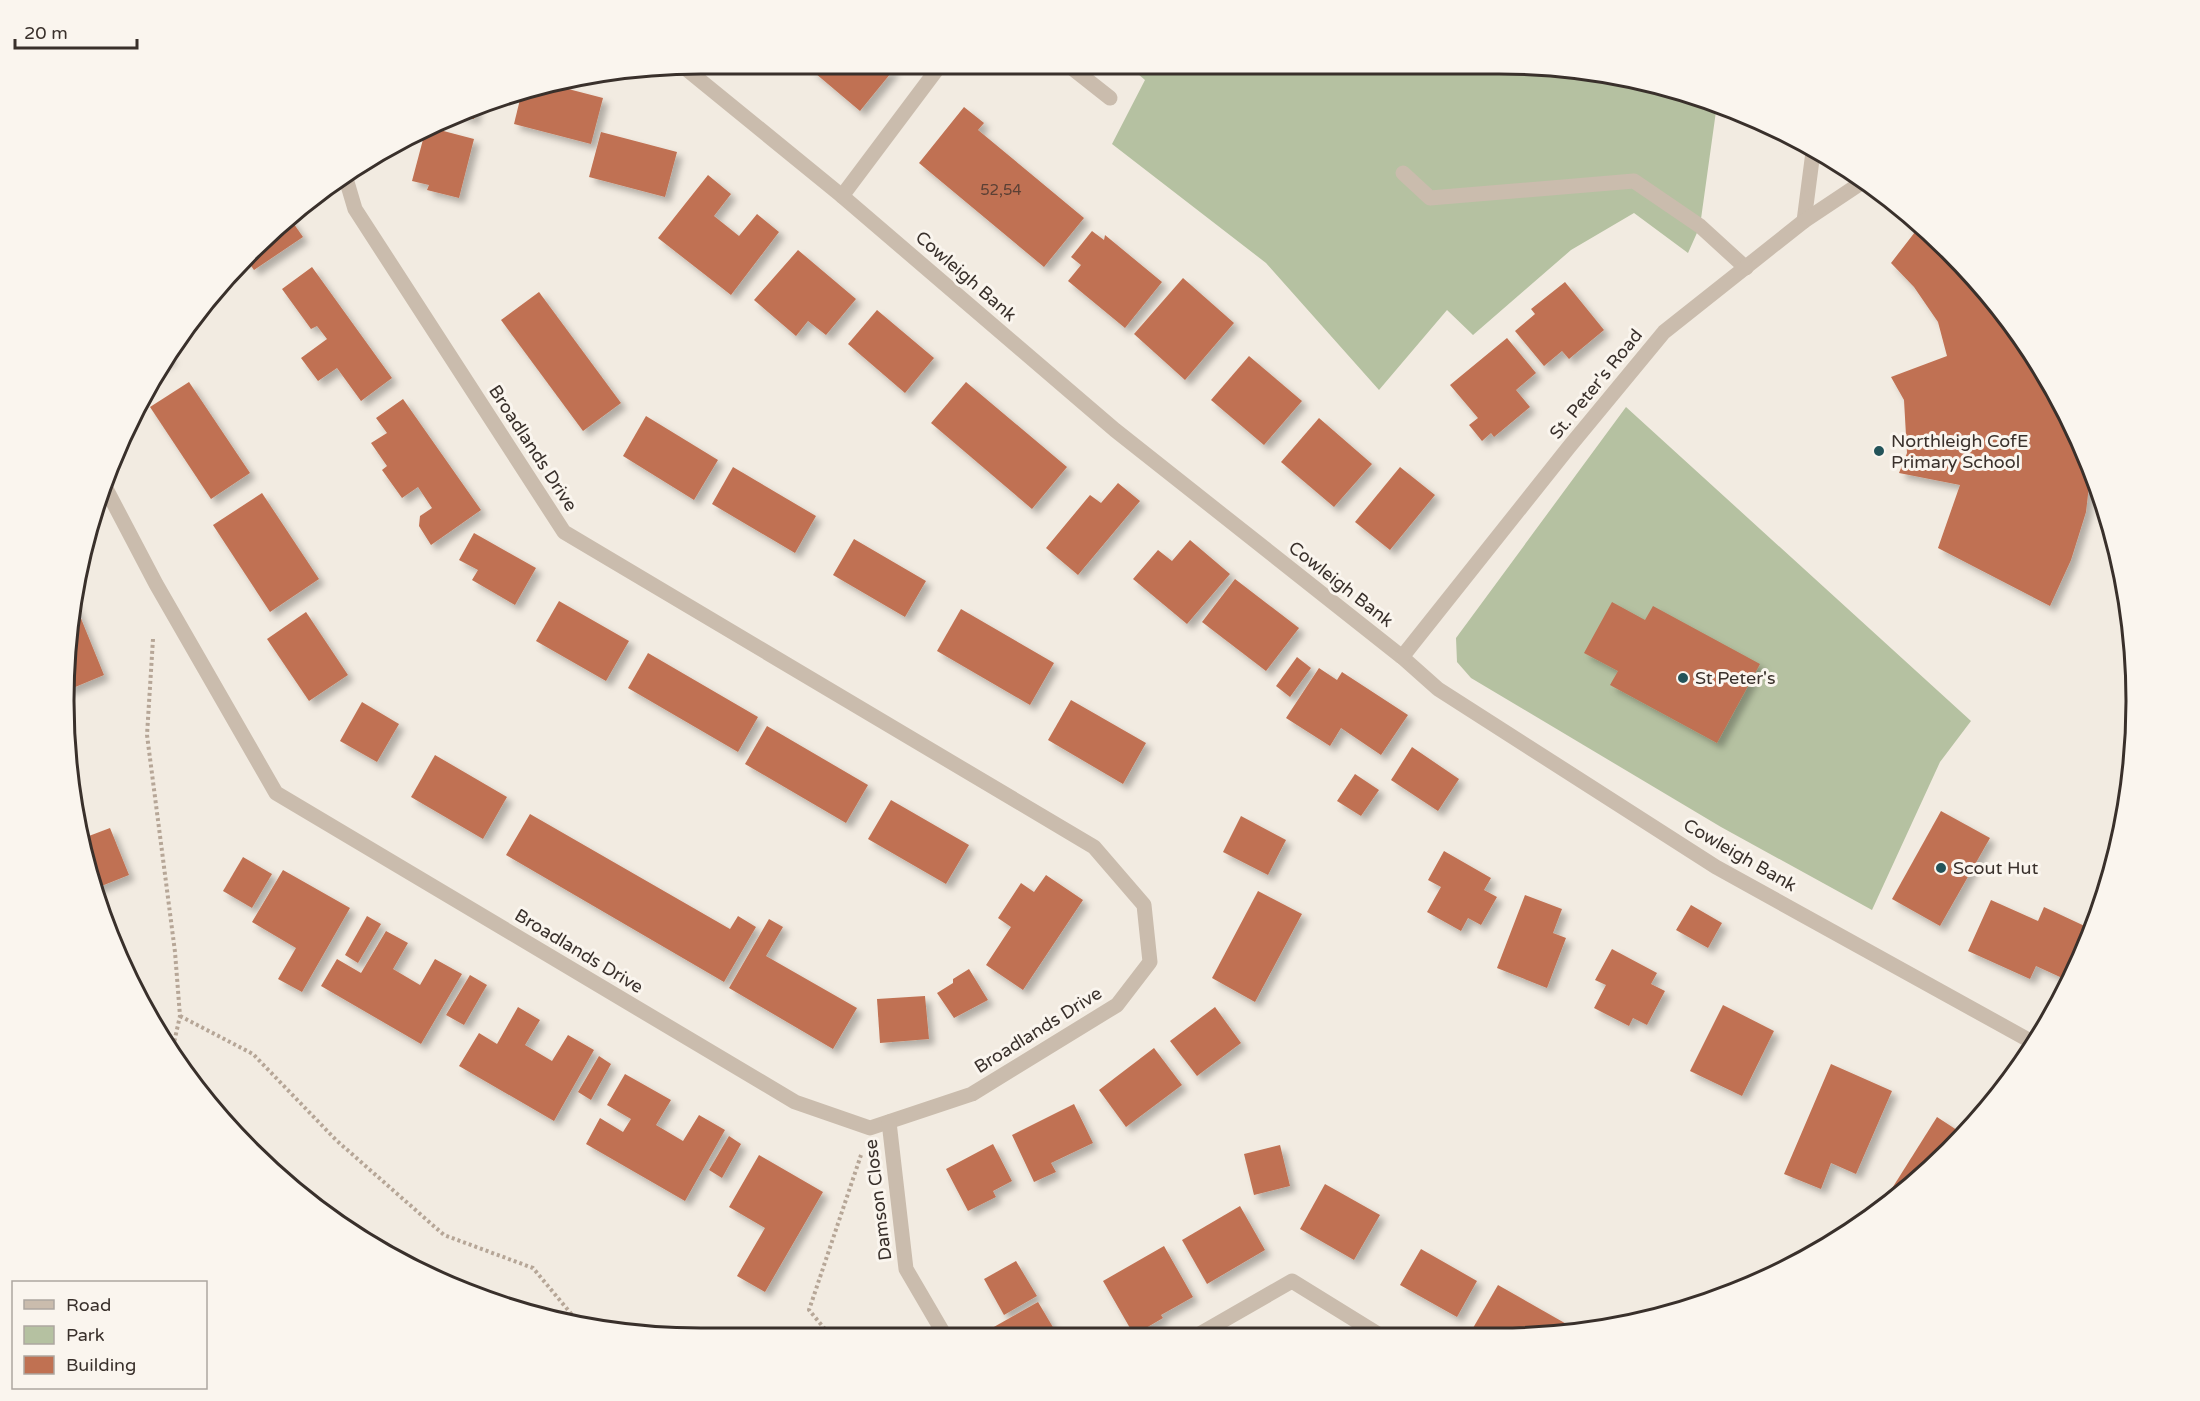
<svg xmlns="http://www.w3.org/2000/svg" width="2200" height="1401" font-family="'Varela Round',sans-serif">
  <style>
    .green { fill: #b5c1a1 }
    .building { fill: #c07152; filter: url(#shadow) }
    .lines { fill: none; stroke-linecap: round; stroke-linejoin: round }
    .path { stroke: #b6a697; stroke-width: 4; stroke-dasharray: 3 3; stroke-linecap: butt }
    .service { stroke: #cabcad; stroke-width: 15 }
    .minor { stroke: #cabcad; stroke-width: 15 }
    .poi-dot { fill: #235359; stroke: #faf5ee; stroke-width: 2 }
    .labels { text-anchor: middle; stroke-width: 6; stroke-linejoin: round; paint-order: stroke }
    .number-label { font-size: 15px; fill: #5b4035 }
    .street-label { font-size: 18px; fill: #39302b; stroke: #faf5ee }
    .poi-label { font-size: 18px; fill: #39302b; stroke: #faf5ee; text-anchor: start }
    .rim { fill: none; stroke: #39302b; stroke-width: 3 }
  </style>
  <defs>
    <filter id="shadow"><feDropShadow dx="5.5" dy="5.5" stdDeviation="3" flood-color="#0004"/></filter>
  </defs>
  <rect width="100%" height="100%" fill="#f2ebe1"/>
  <g class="green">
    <path d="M1131,68H1582L1717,104L1700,226L1688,253L1634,213L1571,250L1473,335L1447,310L1379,390L1266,263L1112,144L1145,80Z"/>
    <path d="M1626,407L1971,721L1940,762L1872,910L1721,827L1471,678L1457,662L1456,638Z"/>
  </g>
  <g class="building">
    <path d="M809,68H895L860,111Z"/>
    <path d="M549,84L603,98L591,144L514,124L522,91Z"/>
    <path d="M477,106L474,119L458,115L475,107Z"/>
    <path d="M964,107L984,123L978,130L1084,218L1044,267L919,163Z"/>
    <path d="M432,128L474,139L459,198L427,190L429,185L412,181L425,132Z"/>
    <path d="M601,132L677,152L665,197L589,177Z"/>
    <path d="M708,175L731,194L714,216L739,236L757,214L779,232L731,295L658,238Z"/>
    <path d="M289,217L303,237L254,270L244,256Z"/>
    <path d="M1914,220L1979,280L2052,382L2091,468L2086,512L2071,560L2050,606L1938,548L1960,485L1899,473L1907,453L1904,400L1891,377L1947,356L1938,322L1914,287L1891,263L1915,232L1908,226Z"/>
    <path d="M1092,231L1104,240L1105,235L1162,282L1125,328L1068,281L1081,265L1071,257Z"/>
    <path d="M798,250L856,299L826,335L808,321L796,336L754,300Z"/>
    <path d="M312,267L392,378L361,401L337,368L318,381L301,358L327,339L317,326L311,329L282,289Z"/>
    <path d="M1183,278L1234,323L1185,380L1134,334Z"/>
    <path d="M1565,282L1604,330L1569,359L1562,351L1544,366L1515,331L1535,314L1531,309Z"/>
    <path d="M539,292L621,403L583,431L501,320Z"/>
    <path d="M877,310L934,358L905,393L848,344Z"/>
    <path d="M1507,338L1536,373L1516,390L1530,407L1494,437L1491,433L1482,441L1469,425L1478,418L1450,385Z"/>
    <path d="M168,353L171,358L158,367Z"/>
    <path d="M1249,356L1302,401L1264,445L1211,400Z"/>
    <path d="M189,382L250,473L211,499L150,407Z"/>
    <path d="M966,382L1067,467L1032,509L931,423Z"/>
    <path d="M403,399L481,510L431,545L419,526L420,516L432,508L418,487L402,498L382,470L387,466L371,443L387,433L376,418Z"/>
    <path d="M646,416L718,460L694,500L623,456Z"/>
    <path d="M1319,418L1372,464L1334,507L1281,462Z"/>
    <path d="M733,467L816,516L795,553L712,504Z"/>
    <path d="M1400,467L1435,495L1390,550L1355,522Z"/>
    <path d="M1118,483L1140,501L1078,575L1046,548L1090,495L1101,503Z"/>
    <path d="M262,493L319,579L270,612L213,525Z"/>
    <path d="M474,533L536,568L515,605L472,580L478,570L459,560Z"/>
    <path d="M854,539L926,581L905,617L833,575Z"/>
    <path d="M1190,540L1230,574L1187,624L1133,579L1158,550L1172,561Z"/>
    <path d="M1235,579L1299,628L1266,671L1202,622Z"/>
    <path d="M73,599L104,675L68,690L65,682Z"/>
    <path d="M559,601L629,641L606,681L536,641Z"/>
    <path d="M1612,602L1645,620L1653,606L1760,664L1717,743L1610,685L1618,671L1584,653Z"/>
    <path d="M961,609L1054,663L1030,705L937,651Z"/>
    <path d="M306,612L348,675L309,701L267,639Z"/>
    <path d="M648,653L758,717L738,752L628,688Z"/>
    <path d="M1297,657L1311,668L1290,697L1276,686Z"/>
    <path d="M1319,668L1337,680L1342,672L1408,715L1381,755L1341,728L1330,746L1286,718Z"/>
    <path d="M1071,700L1146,743L1123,784L1048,740Z"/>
    <path d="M362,702L399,724L377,762L340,741Z"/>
    <path d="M767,726L868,785L846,823L745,764Z"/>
    <path d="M1412,747L1459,779L1438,811L1391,780Z"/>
    <path d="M435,755L507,797L483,839L411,797Z"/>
    <path d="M1355,774L1379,790L1361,816L1337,801Z"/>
    <path d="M891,800L969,845L946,884L868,839Z"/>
    <path d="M1941,811L1990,838L1940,926L1892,899Z"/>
    <path d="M530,814L730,929L738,916L756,927L724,982L506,855Z"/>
    <path d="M1241,816L1286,840L1268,875L1223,852Z"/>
    <path d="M110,828L129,875L94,889L85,866L81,839Z"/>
    <path d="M1444,851L1491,878L1484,890L1497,897L1481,925L1468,918L1461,931L1427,912L1441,887L1428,880Z"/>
    <path d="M243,857L272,874L252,908L223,891Z"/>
    <path d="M283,870L350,908L302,992L278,979L296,948L252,922Z"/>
    <path d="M1046,875L1083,900L1023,990L986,965L1011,927L998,918L1021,883L1034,892Z"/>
    <path d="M1258,891L1302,914L1255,1002L1212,978Z"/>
    <path d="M1525,895L1562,909L1553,933L1566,938L1547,988L1497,968Z"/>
    <path d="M1991,900L2038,921L2044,907L2091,929L2071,982L2036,966L2030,979L1968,951Z"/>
    <path d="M1691,905L1722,923L1708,948L1676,930Z"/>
    <path d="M367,916L381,924L358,963L345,955Z"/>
    <path d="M769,919L783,927L766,956L857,1008L833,1049L729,988Z"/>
    <path d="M386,931L408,943L393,969L420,985L435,959L462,974L421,1044L321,986L337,959L361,973Z"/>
    <path d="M1612,949L1657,973L1651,984L1665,991L1647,1025L1633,1018L1629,1026L1594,1008L1606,985L1595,980Z"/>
    <path d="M969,969L988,1000L954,1018L937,993L953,983V979Z"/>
    <path d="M470,975L487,985L464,1025L446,1015Z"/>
    <path d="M925,996L929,1039L880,1043L877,999Z"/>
    <path d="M1723,1005L1774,1031L1742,1096L1690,1071Z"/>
    <path d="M518,1007L540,1020L525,1045L552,1061L568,1035L594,1050L554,1121L459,1066L479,1033L497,1044Z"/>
    <path d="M1215,1007L1241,1043L1197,1076L1170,1041Z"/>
    <path d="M1154,1048L1182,1085L1126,1127L1099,1090Z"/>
    <path d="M599,1056L611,1064L591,1100L578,1092Z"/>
    <path d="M1831,1064L1892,1091L1856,1174L1831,1163L1821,1189L1784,1174Z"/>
    <path d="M625,1074L671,1100L656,1125L683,1141L699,1115L725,1130L685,1201L586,1144L600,1118L623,1132L631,1119L607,1105Z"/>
    <path d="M1074,1104L1093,1143L1051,1163L1056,1172L1034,1182L1012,1135Z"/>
    <path d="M1937,1117L1963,1134L1920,1180L1879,1209Z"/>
    <path d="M729,1136L741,1144L722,1178L709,1170Z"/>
    <path d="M993,1144L1012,1181L993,1191L996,1197L968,1211L946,1169Z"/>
    <path d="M1280,1145L1290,1186L1254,1195L1244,1154Z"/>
    <path d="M759,1155L823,1192L765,1292L737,1276L765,1228L729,1207Z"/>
    <path d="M1325,1184L1380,1215L1354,1260L1300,1229Z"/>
    <path d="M1240,1206L1265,1250L1207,1284L1182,1240Z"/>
    <path d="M1164,1246L1193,1297L1161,1315L1163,1318L1134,1335L1103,1281Z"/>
    <path d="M1421,1249L1477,1281L1457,1317L1400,1285Z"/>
    <path d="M1016,1261L1037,1296L1004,1315L984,1279Z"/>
    <path d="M1498,1285L1577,1330L1542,1337L1489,1336L1473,1328Z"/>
    <path d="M1038,1302L1057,1334H986L985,1332Z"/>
  </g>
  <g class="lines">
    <g class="path">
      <path d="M153,639L147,735L175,952L180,1016L171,1056"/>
      <path d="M180,1016L253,1054L336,1140L444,1235L533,1268L578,1322"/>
      <path d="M829,1334L809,1310L861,1155"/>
    </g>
    <g class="service">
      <path d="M1072,68L1110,98"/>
      <path d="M1403,173L1430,198L1634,181L1700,226L1746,268"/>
      <path d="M1804,221L1813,152"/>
    </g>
    <g class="minor">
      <path d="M685,68L842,196L1115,430L1402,657L1438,689L1716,867L2034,1043"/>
      <path d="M842,196L938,68"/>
      <path d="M103,483L156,584L276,793L795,1102L870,1128L972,1094L1117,1005L1150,962L1144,905L1094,847L564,532L355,209L344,172"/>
      <path d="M1402,657L1569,447L1664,332L1804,221L1864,181"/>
      <path d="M889,1122L906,1269L944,1334"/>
      <path d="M1198,1335L1292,1281L1381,1336"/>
    </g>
  </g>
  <g class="poi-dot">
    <circle cx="1879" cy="451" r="6"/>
    <circle cx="1683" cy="678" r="6"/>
    <circle cx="1941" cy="868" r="6"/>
  </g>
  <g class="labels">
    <g class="number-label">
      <text x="1001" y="195">52,54</text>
    </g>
    <g class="street-label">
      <text transform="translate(966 276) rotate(41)" y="6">Cowleigh Bank</text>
      <text transform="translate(1596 384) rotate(-51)" y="6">St. Peter's Road</text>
      <text transform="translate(533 448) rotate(57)" y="6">Broadlands Drive</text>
      <text transform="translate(1341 584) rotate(38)" y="6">Cowleigh Bank</text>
      <text transform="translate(1740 855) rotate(30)" y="6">Cowleigh Bank</text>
      <text transform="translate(579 951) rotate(31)" y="6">Broadlands Drive</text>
      <text transform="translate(1038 1030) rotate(-32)" y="6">Broadlands Drive</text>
      <text transform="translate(878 1200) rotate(-97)" y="6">Damson Close</text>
    </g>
    <g class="poi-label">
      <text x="1891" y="447">Northleigh CofE<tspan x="1891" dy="21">Primary School</tspan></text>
      <text x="1695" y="684">St Peter's</text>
      <text x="1953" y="874">Scout Hut</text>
    </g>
  </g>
  <path d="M0 0H2200V1401H0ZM701 74H1499A627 627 0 0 1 2126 701V701A627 627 0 0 1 1499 1328H701A627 627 0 0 1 74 701V701A627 627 0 0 1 701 74Z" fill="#faf5ee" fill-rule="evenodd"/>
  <path class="rim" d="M701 74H1499A627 627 0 0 1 2126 701V701A627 627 0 0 1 1499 1328H701A627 627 0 0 1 74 701V701A627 627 0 0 1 701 74Z"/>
  <rect x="12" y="1281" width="195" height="108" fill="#faf5ee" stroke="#ada6a0" stroke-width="1.5"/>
  <rect x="24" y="1300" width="30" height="9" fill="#cabcad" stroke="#ada6a0" stroke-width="1.5"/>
  <text x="66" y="1311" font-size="18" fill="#39302b">Road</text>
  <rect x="24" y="1326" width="30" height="18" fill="#b5c1a1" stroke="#ada6a0" stroke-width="1.5"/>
  <text x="66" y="1341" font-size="18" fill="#39302b">Park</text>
  <rect x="24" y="1356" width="30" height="18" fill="#c07152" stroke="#ada6a0" stroke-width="1.5"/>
  <text x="66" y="1371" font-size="18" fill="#39302b">Building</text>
  <path d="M15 39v9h122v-9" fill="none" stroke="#39302b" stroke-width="3"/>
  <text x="24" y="39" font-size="18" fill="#39302b" stroke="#faf5ee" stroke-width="4.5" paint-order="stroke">20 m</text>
</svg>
